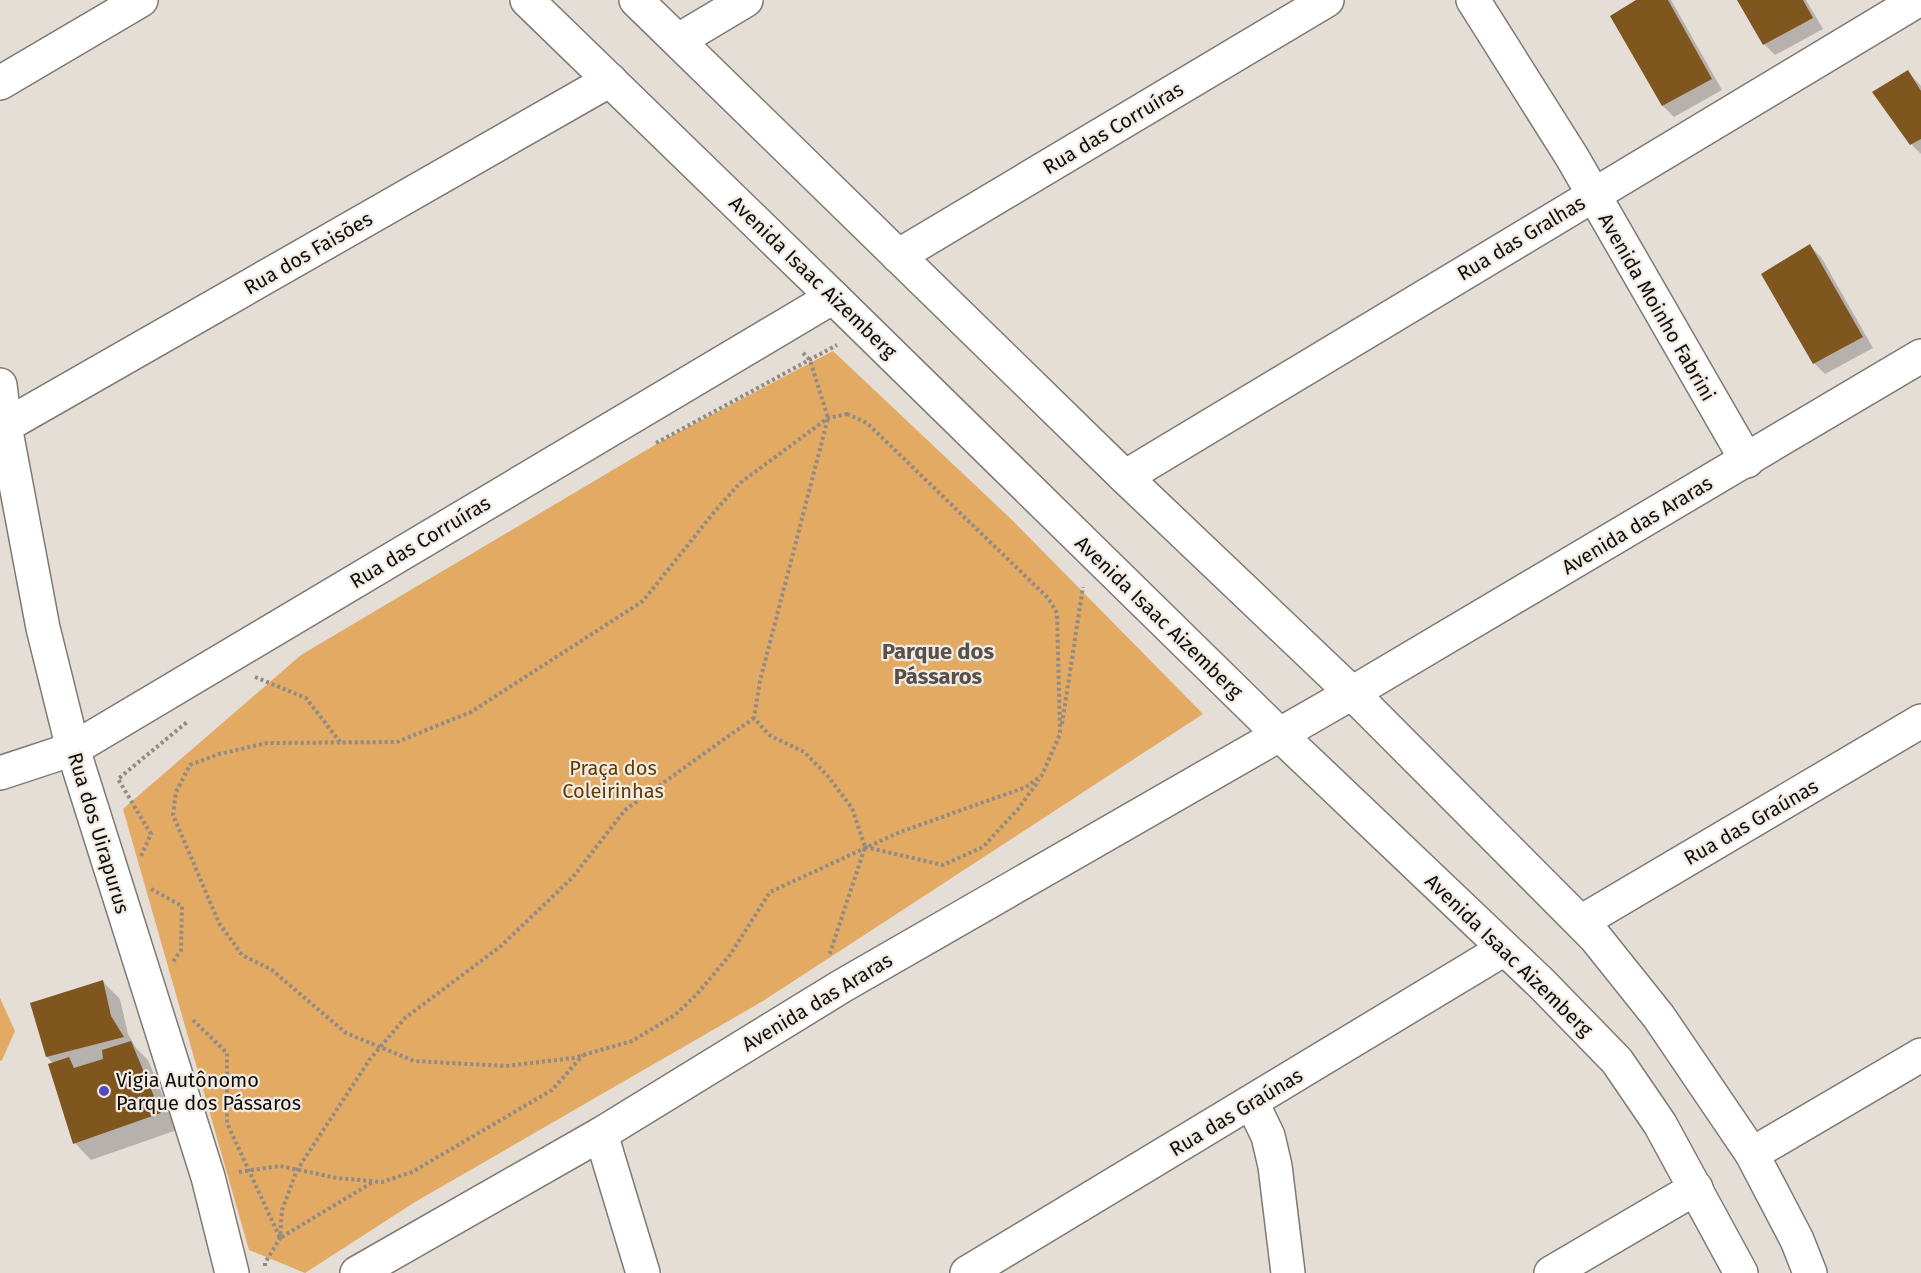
<svg xmlns="http://www.w3.org/2000/svg" width="1921" height="1273" font-family="'Fira Sans',sans-serif">
  <style>
    .green { fill: #e3aa63 }
    .shadow { fill: #0003 }
    .building { fill: #7f561e }
    .lines { fill: none; stroke-linecap: round; stroke-linejoin: round }
    .minor-casing { stroke: #7f7973; stroke-width: 36 }
    .path { stroke: #908b86; stroke-width: 4; stroke-dasharray: 3 3; stroke-linecap: butt }
    .minor { stroke: #fff; stroke-width: 33 }
    .poi-dot { fill: #534bc2; stroke: #f2ebe4; stroke-width: 2 }
    .labels { text-anchor: middle; stroke-width: 4.5; stroke-linejoin: round; paint-order: stroke }
    .street-label { font-size: 20px; fill: #0f0d0b; stroke: #f2ebe4 }
    .park-label { font-size: 20px; fill: #613c00; stroke: #f2ebe4 }
    .poi-label { font-size: 20px; fill: #0f0d0b; stroke: #f2ebe4; text-anchor: start }
    .quarter-label { font-size: 22px; font-weight: bold; fill: #55504a; stroke: #f2ebe4 }
  </style>
  <rect width="100%" height="100%" fill="#e4ded7"/>
  <g class="green">
    <path d="M833,351L1010,518L1203,714L763,1001L415,1202L305,1273L249,1250L123,809L301,655L660,442Z"/>
    <path d="M0,998L15,1031L2,1060L0,1061Z"/>
  </g>
  <g class="shadow">
    <path d="M1639,0H1671L1722,90L1674,117L1663,106L1612,16Z"/>
    <path d="M1739,0H1806L1823,29L1775,55L1764,44Z"/>
    <path d="M1908,72L1921,86V154L1911,144Z"/>
    <path d="M1810,246L1821,257L1873,348L1825,374L1814,363Z"/>
    <path d="M103,982L120,999L128,1034L136,1048L148,1060L177,1130L91,1160L75,1143L54,1064L47,1057Z"/>
  </g>
  <g class="building">
    <path d="M1636,0H1668L1712,79L1662,106L1610,16Z"/>
    <path d="M1737,0H1803L1813,18L1763,45Z"/>
    <path d="M1908,70L1921,91V139L1910,145L1872,92Z"/>
    <path d="M1810,244L1863,337L1813,364L1761,274Z"/>
    <path d="M103,980L111,1016L124,1037L46,1057L30,1003Z"/>
    <path d="M131,1041L161,1113L73,1144L48,1064L69,1057L74,1068L103,1059L102,1050Z"/>
  </g>
  <g class="lines">
    <g class="minor-casing">
      <g id="minor">
        <path d="M527,0L833,297L1279,734L1542,984L1617,1061L1660,1124L1741,1273"/>
        <path d="M636,0L1125,477L1352,693L1595,937L1659,1017L1752,1154L1797,1240L1810,1273"/>
        <path d="M1473,0L1572,157L1747,461"/>
        <path d="M679,40L746,0"/>
        <path d="M0,83L141,0"/>
        <path d="M898,256L1327,0"/>
        <path d="M0,385L5,426L43,628L73,749L208,1177L232,1273"/>
        <path d="M5,426L610,80"/>
        <path d="M1125,477L1918,0"/>
        <path d="M0,773L73,749L833,297"/>
        <path d="M1581,922L1921,721"/>
        <path d="M1252,1103L1268,1136L1275,1166L1288,1273"/>
        <path d="M601,1134L643,1273"/>
        <path d="M1752,1154L1921,1055"/>
        <path d="M357,1273L601,1134L842,986L1352,693L1921,356"/>
        <path d="M967,1273L1504,949"/>
        <path d="M1551,1273L1696,1188"/>
      </g>
    </g>
    <g class="path">
      <path d="M803,353L810,360L828,418L760,681L754,718L769,735L804,752L827,775L852,808L865,847L829,956"/>
      <path d="M847,414L867,423L1048,598L1057,613L1060,734L1042,775L1026,787L900,832L770,892L730,955L697,994L675,1015L632,1041L573,1058L506,1066L414,1061L346,1033L272,970L242,955L219,923L173,815L176,792L190,765L219,754L267,743L397,742L471,712L643,601L715,511L740,483L828,418Z"/>
      <path d="M656,443L837,345"/>
      <path d="M255,677L306,698L340,742"/>
      <path d="M1062,724L1083,587"/>
      <path d="M865,847L943,865L983,847L1018,809L1039,780"/>
      <path d="M141,856L151,834L118,779L187,722"/>
      <path d="M151,889L182,906L181,950L173,962"/>
      <path d="M193,1020L227,1053V1123L280,1238L373,1182"/>
      <path d="M239,1172L280,1166L337,1178L382,1182L412,1172L552,1090L583,1055"/>
      <path d="M265,1266V1263L280,1238L282,1210L297,1170L370,1059L405,1018L501,946L573,877L625,810L754,718"/>
    </g>
    <use href="#minor" class="minor"/>
  </g>
  <circle class="poi-dot" cx="104" cy="1091" r="6"/>
  <g class="labels">
    <g class="street-label">
      <text transform="translate(1113 128) rotate(-31)" y="7">Rua das Corruíras</text>
      <text transform="translate(1521 238) rotate(-31)" y="7">Rua das Gralhas</text>
      <text transform="translate(308 253) rotate(-30)" y="7">Rua dos Faisões</text>
      <text transform="translate(813 277) rotate(44)" y="7">Avenida Isaac Aizemberg</text>
      <text transform="translate(1657 307) rotate(60)" y="7">Avenida Moinho Fabrini</text>
      <text transform="translate(1637 525) rotate(-31)" y="7">Avenida das Araras</text>
      <text transform="translate(420 542) rotate(-31)" y="7">Rua das Corruíras</text>
      <text transform="translate(1159 617) rotate(44)" y="7">Avenida Isaac Aizemberg</text>
      <text transform="translate(1751 822) rotate(-30)" y="7">Rua das Graúnas</text>
      <text transform="translate(99 833) rotate(73)" y="7">Rua dos Uirapurus</text>
      <text transform="translate(1509 955) rotate(44)" y="7">Avenida Isaac Aizemberg</text>
      <text transform="translate(817 1002) rotate(-31)" y="7">Avenida das Araras</text>
      <text transform="translate(1236 1112) rotate(-31)" y="7">Rua das Graúnas</text>
    </g>
    <g class="park-label">
      <text x="613" y="775">Praça dos<tspan x="613" dy="23">Coleirinhas</tspan></text>
    </g>
    <g class="poi-label">
      <text x="116" y="1087">Vigia Autônomo<tspan x="116" dy="23">Parque dos Pássaros</tspan></text>
    </g>
    <g class="quarter-label">
      <text x="938" y="659">Parque dos<tspan x="938" dy="25">Pássaros</tspan></text>
    </g>
  </g>
</svg>
